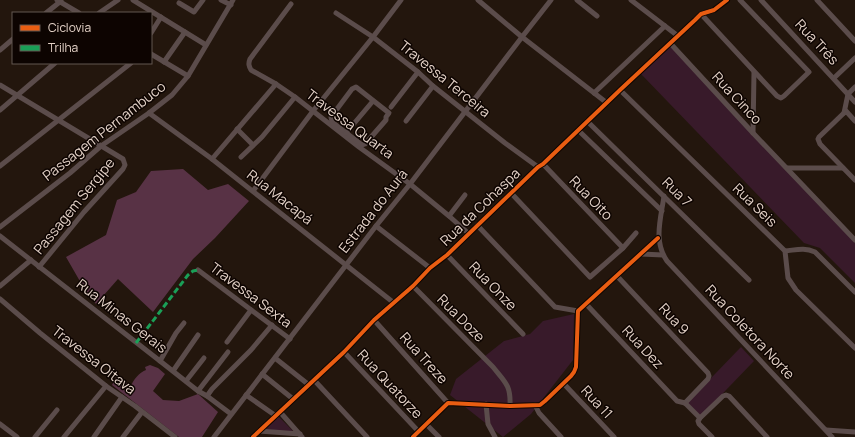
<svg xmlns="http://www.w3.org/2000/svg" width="855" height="437" font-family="Manrope,sans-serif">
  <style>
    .green { fill: #381a2a }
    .forest { fill: #583245 }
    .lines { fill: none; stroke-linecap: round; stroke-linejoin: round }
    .minor { stroke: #5b4c4b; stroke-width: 5 }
    .quiet { stroke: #1a9f57; stroke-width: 3; stroke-dasharray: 6 3; stroke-linecap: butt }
    .cycleway-casing { stroke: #0d0401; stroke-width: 6 }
    .cycleway { stroke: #e95d12; stroke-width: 4 }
    .labels { text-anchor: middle; stroke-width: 3; stroke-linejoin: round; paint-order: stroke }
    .street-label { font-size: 14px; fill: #e4d2c7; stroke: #0d0401 }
  </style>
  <rect width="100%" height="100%" fill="#23160d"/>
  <g class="green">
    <path d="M672,45L855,243V283L820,248L804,243L641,74Z"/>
    <path d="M574,314L573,360L531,414L503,437L450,395L456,379L504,341L530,334L543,321Z"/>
    <path d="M741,347L754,361L700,417L687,403Z"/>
    <path d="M278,416L295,433L265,429Z"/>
  </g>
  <g class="forest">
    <path d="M183,169L208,190L228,184L249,201L215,238L193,259L153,312L118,279L96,304L85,290L66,257L106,235L117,200L136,192L151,171Z"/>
    <path d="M150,365L158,368L165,374L153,391L163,400L179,401L198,394L218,412L202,437H179L112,385L117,375L130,386H131C133,380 140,372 146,370L145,367Z"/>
  </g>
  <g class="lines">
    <g class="minor">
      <path d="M57,0L79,13"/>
      <path d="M133,0L206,45"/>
      <path d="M221,0L231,5"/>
      <path d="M478,0L522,37L607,103"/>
      <path d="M577,0L597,16"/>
      <path d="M631,0L678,36"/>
      <path d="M761,0L855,102"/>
      <path d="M817,0L855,41"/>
      <path d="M179,3L194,12L203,0"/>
      <path d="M291,4L250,59C248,64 249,66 251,70L276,84L295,97L359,147L410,184L449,216L468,233"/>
      <path d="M46,13L61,1"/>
      <path d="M99,13L118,0"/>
      <path d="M336,13L373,37L418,72L433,86L505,143L538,167"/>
      <path d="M701,14L777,96L781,98L784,96L809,72L740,0"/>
      <path d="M151,33L161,17"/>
      <path d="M670,43L753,133L855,240"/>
      <path d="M0,50L13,39"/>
      <path d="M151,54L188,76"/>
      <path d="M164,62L185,32"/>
      <path d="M834,78L855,58"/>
      <path d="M0,85L123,159L125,165L123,169L84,212L39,267"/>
      <path d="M356,87L389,113L386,117V120L365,144L362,145L332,122L331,117L352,89Z"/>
      <path d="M620,90L785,251L788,278L796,290L855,348"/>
      <path d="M594,93L665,26"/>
      <path d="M391,107L418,72"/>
      <path d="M0,110L55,63"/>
      <path d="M149,113L212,159L394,303"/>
      <path d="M844,113L848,94L855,87"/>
      <path d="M406,121L433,86"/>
      <path d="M587,121L749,280"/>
      <path d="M855,121L846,111L819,137L818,139L820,144L855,180"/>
      <path d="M237,129L253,145"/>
      <path d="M578,130L662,211"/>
      <path d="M346,133L373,101"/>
      <path d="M753,133L754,72"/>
      <path d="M241,157L262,137L295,97"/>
      <path d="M212,159L276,84"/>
      <path d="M543,164L623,248"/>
      <path d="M0,166L131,63"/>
      <path d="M787,168H843"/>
      <path d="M253,191L313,111L373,37L401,0"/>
      <path d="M511,193L590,277L623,248L636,233"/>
      <path d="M664,196C661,218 653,241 667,261L832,437"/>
      <path d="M449,216L465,195"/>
      <path d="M477,225L555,307L578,311"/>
      <path d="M376,226L430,268"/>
      <path d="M0,227L70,173L101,146L149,113L172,95L188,76L233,0"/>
      <path d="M0,236L160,361L198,391L207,396L231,414"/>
      <path d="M785,251C796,250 804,247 815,252L855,292"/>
      <path d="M641,254L663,255"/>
      <path d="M447,255L523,334"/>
      <path d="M198,270L290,339"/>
      <path d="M617,276L708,373L709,376L708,379L685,403"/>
      <path d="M0,286L31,260"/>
      <path d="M413,286L493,367C505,382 511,385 510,406"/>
      <path d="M0,299L40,333L106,386L135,406L175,437"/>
      <path d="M586,304L677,401L685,403"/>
      <path d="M374,320L448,403"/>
      <path d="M227,342L251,310"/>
      <path d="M344,352L419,432"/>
      <path d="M275,358L309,385"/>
      <path d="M160,361L176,333L184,323"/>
      <path d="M173,371L198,335"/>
      <path d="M262,374L293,399"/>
      <path d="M314,380L367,437"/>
      <path d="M186,381L204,358"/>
      <path d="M564,384L614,437"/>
      <path d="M198,391L228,352"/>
      <path d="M246,395L276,416"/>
      <path d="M207,396L212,389L251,350L272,325"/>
      <path d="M685,403L700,418"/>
      <path d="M486,404L488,424L495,437"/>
      <path d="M535,405L539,413L561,437"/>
      <path d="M280,412L302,437"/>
      <path d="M0,424L17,437"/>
      <path d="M426,424L439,437"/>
      <path d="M826,430L855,432"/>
      <path d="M259,431L300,434"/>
      <path d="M35,437L57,410"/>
      <path d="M64,437L106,386"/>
      <path d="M94,437L122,397"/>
      <path d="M123,437L142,412"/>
      <path d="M214,437L376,226L410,184L522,37L551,0"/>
      <path d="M253,437L344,352L374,320L413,286L430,268L447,255L538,167L543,164L620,90L695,20L701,14L714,10L727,0"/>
      <path d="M413,437L448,403L510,406L540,405L545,401L571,376L574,372L576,367L578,311L658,238"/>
      <path d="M712,437L699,424L698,421L700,418L723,396L726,395L729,396L767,437"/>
    </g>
    <path class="quiet" d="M136,343L188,275L193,271L198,270"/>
    <g class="cycleway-casing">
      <g id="cycleway">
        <path d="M253,437L344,352L374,320L413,286L430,268L447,255L538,167L543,164L620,90L695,20L701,14L714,10L727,0"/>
        <path d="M413,437L448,403L510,406L540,405L545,401L571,376L574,372L576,367L578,311L658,238"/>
      </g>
    </g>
    <use href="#cycleway" class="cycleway"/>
  </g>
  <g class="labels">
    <g class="street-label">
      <text transform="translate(817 42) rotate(47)" y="5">Rua Três</text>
      <text transform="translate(445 79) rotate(39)" y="5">Travessa Terceira</text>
      <text transform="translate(737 98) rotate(47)" y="5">Rua Cinco</text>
      <text transform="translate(350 124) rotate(37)" y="5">Travessa Quarta</text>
      <text transform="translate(104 131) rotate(-38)" y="5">Passagem Pernambuco</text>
      <text transform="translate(677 192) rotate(45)" y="5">Rua 7</text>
      <text transform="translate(280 197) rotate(38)" y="5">Rua Macapá</text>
      <text transform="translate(591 198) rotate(46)" y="5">Rua Oito</text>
      <text transform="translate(755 205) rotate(44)" y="5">Rua Seis</text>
      <text transform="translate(74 206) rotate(-51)" y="5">Passagem Sergipe</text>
      <text transform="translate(480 207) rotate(-44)" y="5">Rua da Cohaspa</text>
      <text transform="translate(373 211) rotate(-52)" y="5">Estrada do Aurá</text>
      <text transform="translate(493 286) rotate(46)" y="5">Rua Onze</text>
      <text transform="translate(251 295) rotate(37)" y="5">Travessa Sexta</text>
      <text transform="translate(122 316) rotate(38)" y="5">Rua Minas Gerais</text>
      <text transform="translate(461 318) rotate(45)" y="5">Rua Doze</text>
      <text transform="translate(674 319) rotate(47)" y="5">Rua 9</text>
      <text transform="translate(750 332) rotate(47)" y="5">Rua Coletora Norte</text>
      <text transform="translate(643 347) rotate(47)" y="5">Rua Dez</text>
      <text transform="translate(424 358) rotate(48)" y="5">Rua Treze</text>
      <text transform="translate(94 360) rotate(38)" y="5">Travessa Oitava</text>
      <text transform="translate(390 384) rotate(47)" y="5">Rua Quatorze</text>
      <text transform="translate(597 402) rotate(47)" y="5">Rua 11</text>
    </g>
  </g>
  <rect x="12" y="12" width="140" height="52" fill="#0d0401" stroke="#635650"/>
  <rect x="20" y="25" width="20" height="6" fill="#e95d12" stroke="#635650"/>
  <text x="48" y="32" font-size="12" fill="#e4d2c7">Ciclovia</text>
  <rect x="20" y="45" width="20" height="6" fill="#1a9f57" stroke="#635650"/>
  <text x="48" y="52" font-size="12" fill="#e4d2c7">Trilha</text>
</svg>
